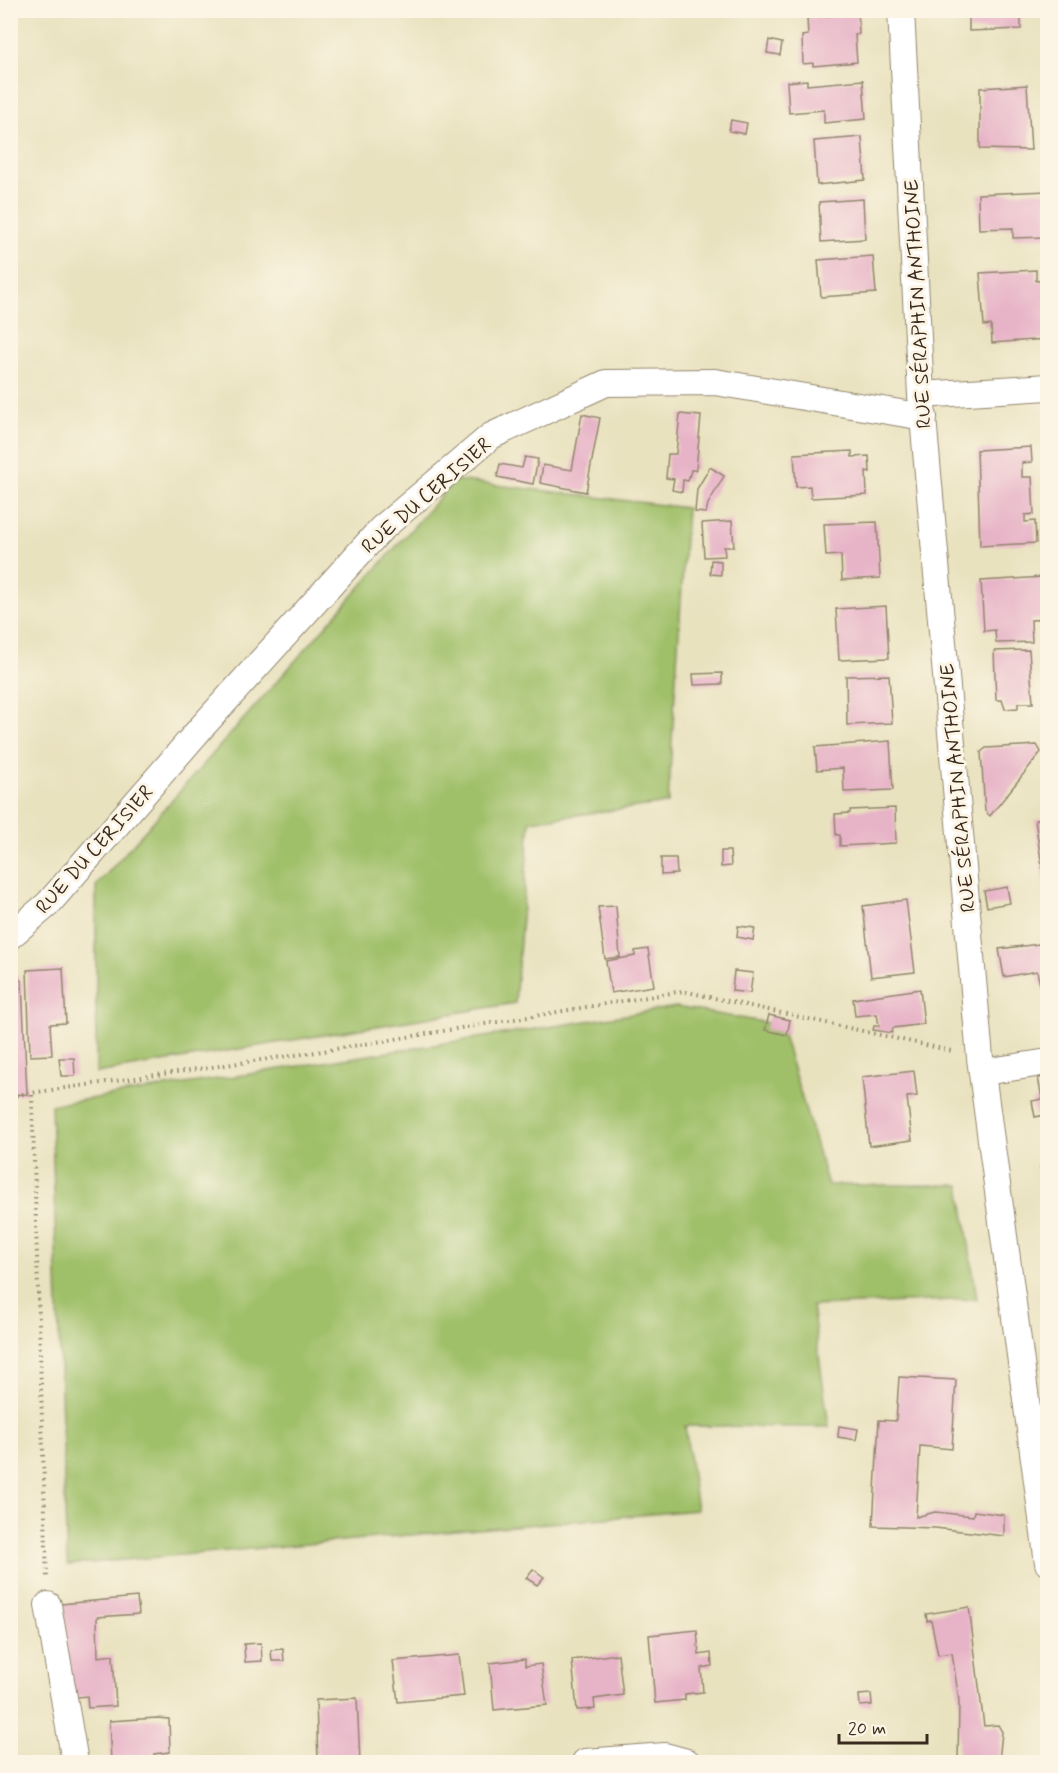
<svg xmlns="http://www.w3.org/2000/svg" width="1058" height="1773" font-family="Mynerve,sans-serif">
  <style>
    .green { fill: #9fbf68; stroke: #6d7443; stroke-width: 1.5 }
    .building { fill: #e7b3c7 }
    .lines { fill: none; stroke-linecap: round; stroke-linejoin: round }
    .minor-casing { stroke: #92866e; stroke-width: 28 }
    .path { stroke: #92866e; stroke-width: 4; stroke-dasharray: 1.5 4.5; stroke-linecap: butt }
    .minor { stroke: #fff; stroke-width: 26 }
    .labels { text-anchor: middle; stroke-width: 6; stroke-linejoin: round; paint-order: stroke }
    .street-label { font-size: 20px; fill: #3b2a1e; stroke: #fcf5e5 }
  </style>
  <rect width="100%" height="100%" fill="#fcf5e5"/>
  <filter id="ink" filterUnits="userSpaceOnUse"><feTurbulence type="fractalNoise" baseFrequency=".0167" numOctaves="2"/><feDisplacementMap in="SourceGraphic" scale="12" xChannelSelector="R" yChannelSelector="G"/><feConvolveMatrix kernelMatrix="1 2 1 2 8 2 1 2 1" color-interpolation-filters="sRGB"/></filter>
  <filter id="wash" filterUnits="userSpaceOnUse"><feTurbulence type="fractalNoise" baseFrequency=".008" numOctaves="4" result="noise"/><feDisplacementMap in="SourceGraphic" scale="24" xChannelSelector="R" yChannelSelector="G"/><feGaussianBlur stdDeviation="1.35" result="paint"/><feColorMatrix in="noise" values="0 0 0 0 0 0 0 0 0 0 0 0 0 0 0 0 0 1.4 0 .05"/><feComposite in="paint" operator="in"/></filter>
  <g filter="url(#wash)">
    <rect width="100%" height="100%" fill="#e9e2bf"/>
    <g class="green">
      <path d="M455,480L687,508L668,803L530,821L515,1003L96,1073V886Z"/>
      <path d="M676,1007L780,1025L828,1185H960L977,1299L812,1306L829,1427L685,1426L697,1510L67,1565L51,1105Z"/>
    </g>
    <g id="blocks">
      <g class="building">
        <path d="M969,10H1021V29L969,31Z"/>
        <path d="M858,13L859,34L855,35L857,62L813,66V63L803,64L802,36L808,35L807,18Z"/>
        <path d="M769,40L782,43L780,55L767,53Z"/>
        <path d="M807,80V85L863,80L866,119L824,123V110L789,113L787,82Z"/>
        <path d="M1027,85L1031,150L980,149V88Z"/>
        <path d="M731,120L747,123L745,134L729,131Z"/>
        <path d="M862,137L865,180L817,185L814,141Z"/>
        <path d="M1047,191V237L1013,238V228L979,229L978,194Z"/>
        <path d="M863,199L865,239L821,242L819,202Z"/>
        <path d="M873,256L876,293L821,297L818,260Z"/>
        <path d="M1036,270V281L1047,280V339L992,343L991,325L984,326L980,273Z"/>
        <path d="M582,414L600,418L586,492L540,483L543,465L572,470Z"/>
        <path d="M680,414L701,416L696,470H691L688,481L683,480L682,492L672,490L674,479L666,478L668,454H676Z"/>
        <path d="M1031,447L1032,462L1022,463V477H1032L1034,514L1025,515V522L1035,521L1036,543L980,546L977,450Z"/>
        <path d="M852,451V457L869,456L870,472L866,471L867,495L811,498L810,486L796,487L794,454Z"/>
        <path d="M525,457L538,459L533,484L497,477L500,464L522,468Z"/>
        <path d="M710,467L724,476L708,504L706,513L695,512L697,489Z"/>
        <path d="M732,521L734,547H724L725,556L704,557L702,523Z"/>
        <path d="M877,522L880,578L842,580L841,555L826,556L824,524Z"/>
        <path d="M711,560L721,561V575L710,574Z"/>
        <path d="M1043,577L1047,582V619L1031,620L1032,642L996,643L995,630L984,631L981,581Z"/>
        <path d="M886,606L889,658L839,660L836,609Z"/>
        <path d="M1029,650L1033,703H1018V708L1005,709L1002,700H996L994,651Z"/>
        <path d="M722,673V684L694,685L693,674Z"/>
        <path d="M889,675L892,723L847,725L846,676Z"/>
        <path d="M890,741L893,790L844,792L843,768L817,770L815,747Z"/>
        <path d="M1037,745L1041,752L990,816L985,811L981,752L986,748Z"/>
        <path d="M895,808L896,843L840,846V835H836L835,814L850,813V810Z"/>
        <path d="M1047,818V893H1046L1035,820Z"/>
        <path d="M721,851H730L731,866L721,867Z"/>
        <path d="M661,858H676L677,874L661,875Z"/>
        <path d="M1007,887L1010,903L987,907L984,891Z"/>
        <path d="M906,900L915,972L871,977L863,906Z"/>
        <path d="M616,906L620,957L605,959L598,907Z"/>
        <path d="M738,926L755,928L753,940L737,937Z"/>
        <path d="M1047,943V983L1040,985L1037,971L1004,977L999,949Z"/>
        <path d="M648,949L654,986L611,993L606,961L635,956V951Z"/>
        <path d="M63,968L66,1023L50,1024L52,1055L30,1056L27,970Z"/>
        <path d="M10,969L22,982L27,1094L10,1095Z"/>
        <path d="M734,971L753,973L750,993L732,991Z"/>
        <path d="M920,989L924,1024L893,1028L892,1033L873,1030L874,1026H879L877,1014L855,1016L853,999Z"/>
        <path d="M769,1015L790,1020L787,1035L765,1030Z"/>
        <path d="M59,1058H74L75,1076H61Z"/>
        <path d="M914,1071L917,1096L907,1097L912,1140L869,1146L862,1077Z"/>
        <path d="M1047,1077V1123H1046L1045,1115L1035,1117L1032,1101L1042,1099L1038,1078Z"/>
        <path d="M1047,1165V1202H1046L1040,1167Z"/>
        <path d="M899,1377L956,1380L952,1449L920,1446L916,1517L935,1512L973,1516L974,1511L1004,1515V1536L935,1528L873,1526L879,1420L896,1421Z"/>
        <path d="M839,1426L858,1429L856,1440L838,1437Z"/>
        <path d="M533,1569L544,1577L537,1585L526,1578Z"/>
        <path d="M137,1597L139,1614L97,1617L98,1657L113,1655L116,1706L88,1708L87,1696L70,1698L61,1604Z"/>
        <path d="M969,1607L984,1726L998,1725L1002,1732L999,1762H958L959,1701L952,1653L938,1655L931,1620L927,1621L926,1614Z"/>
        <path d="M697,1630L699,1655L711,1653L712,1666L701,1668L703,1692L685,1694V1700L655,1703L649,1635Z"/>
        <path d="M261,1643L262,1661L245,1662L244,1644Z"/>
        <path d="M283,1649L284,1661H272L271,1650Z"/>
        <path d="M618,1654L623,1695L594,1699L595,1709L577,1710L572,1660Z"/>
        <path d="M459,1655L464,1696L398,1702L393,1661Z"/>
        <path d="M525,1659V1666L541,1664L547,1705L494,1710L490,1663Z"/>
        <path d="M871,1694L872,1705L860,1706L859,1695Z"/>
        <path d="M357,1698L360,1762H318L316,1700Z"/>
        <path d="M157,1718L169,1719L170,1752L154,1754L155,1762H111L109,1721Z"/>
      </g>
    </g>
  </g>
  <g filter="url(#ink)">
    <use href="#blocks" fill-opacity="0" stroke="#92866e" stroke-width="1.5"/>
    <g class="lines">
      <g class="minor-casing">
        <g id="minor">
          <path d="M901,10L921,395L980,1058L1048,1563"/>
          <path d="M921,395L1048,387"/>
          <path d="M10,936L48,904L200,729L381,529L491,436L606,383L715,382L924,417"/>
          <path d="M984,1072L1048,1062"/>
          <path d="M48,1605L75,1762"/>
          <path d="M585,1762L665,1756L687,1762"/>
        </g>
      </g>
      <g class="path">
        <path d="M32,1095L47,1580"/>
        <path d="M10,1096L323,1051L683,991L952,1051"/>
      </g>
      <use href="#minor" class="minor"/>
    </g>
  </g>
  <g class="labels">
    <g class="street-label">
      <text transform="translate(917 304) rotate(-93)" y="7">RUE SÉRAPHIN ANTHOINE</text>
      <text transform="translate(426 495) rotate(-41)" y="7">RUE DU CERISIER</text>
      <text transform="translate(957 788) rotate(-95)" y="7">RUE SÉRAPHIN ANTHOINE</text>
      <text transform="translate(94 849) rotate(-48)" y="7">RUE DU CERISIER</text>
    </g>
  </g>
  <rect width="1058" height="1773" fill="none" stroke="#fcf5e5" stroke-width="36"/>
  <path d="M839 1734v9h88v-9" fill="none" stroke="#3b2a1e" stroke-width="3"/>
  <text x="848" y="1734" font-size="18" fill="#3b2a1e" stroke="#fcf5e5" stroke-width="4.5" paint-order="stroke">20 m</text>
</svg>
